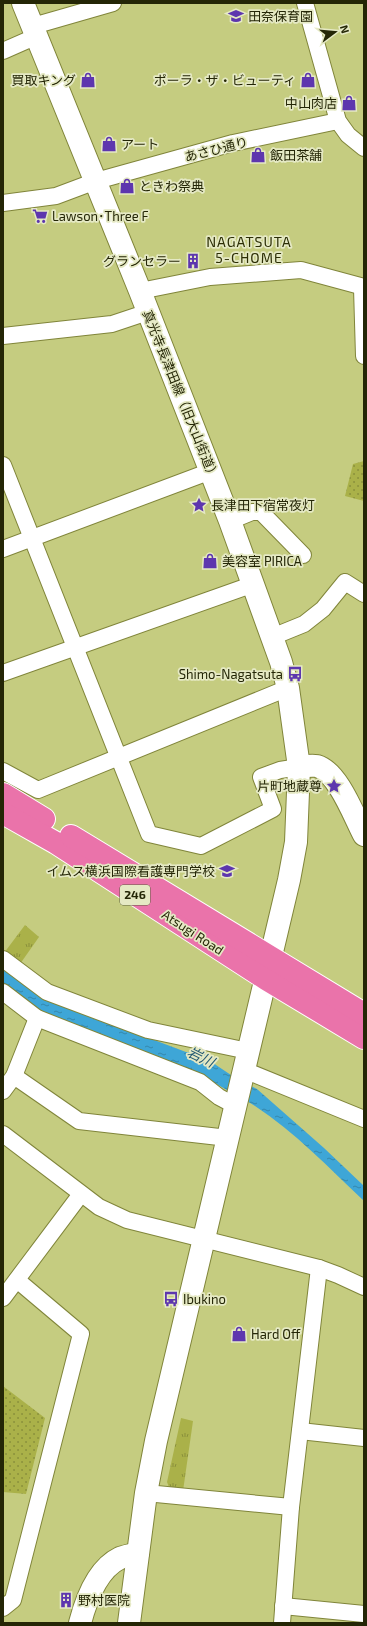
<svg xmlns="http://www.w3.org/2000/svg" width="367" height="1626" font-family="'Exo 2','Noto Sans JP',sans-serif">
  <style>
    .grass { fill: url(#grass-dots) }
    .park { fill: url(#park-tufts) }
    .water { fill: url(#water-ripples) }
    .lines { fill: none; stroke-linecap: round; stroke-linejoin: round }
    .street-casing { stroke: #80853a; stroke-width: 18 }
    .secondary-casing { stroke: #80853a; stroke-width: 24 }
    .highway-casing { stroke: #fff; stroke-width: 24 }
    .street { stroke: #fff; stroke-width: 16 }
    .secondary { stroke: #fff; stroke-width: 22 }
    .highway { stroke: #ea73aa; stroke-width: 22 }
    .labels { text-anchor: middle; stroke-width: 3.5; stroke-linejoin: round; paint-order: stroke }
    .shield { fill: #e5e9c4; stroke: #5e603f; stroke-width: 1 }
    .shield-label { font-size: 12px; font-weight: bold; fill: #242606 }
    .poi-label { font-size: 13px; fill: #242606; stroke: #e5e9c4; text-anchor: start }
    .street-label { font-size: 13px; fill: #242606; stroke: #e5e9c4 }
    .neighbourhood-label { font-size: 14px; letter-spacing: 1px; fill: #2c2e05; stroke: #e5e9c4 }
    .water-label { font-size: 14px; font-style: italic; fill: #235973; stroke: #e5e9c4 }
  </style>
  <defs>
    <pattern id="grass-dots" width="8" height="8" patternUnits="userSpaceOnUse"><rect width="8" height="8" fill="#aab149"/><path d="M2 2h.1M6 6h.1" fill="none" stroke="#8a903b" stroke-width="1.8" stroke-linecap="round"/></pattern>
    <pattern id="park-tufts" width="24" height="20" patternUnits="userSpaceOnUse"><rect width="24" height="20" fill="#aab149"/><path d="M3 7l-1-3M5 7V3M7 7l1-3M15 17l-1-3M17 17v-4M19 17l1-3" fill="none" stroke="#8a903b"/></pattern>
    <pattern id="water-ripples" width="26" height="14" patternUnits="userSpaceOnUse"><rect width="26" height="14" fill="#3ea6d7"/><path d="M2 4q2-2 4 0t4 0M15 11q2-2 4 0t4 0" fill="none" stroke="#3487ac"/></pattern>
  </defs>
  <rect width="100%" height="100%" fill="#c5cc80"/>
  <g class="grass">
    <path d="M364,461V501L345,496L353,464Z"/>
    <path d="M3,1386L45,1418L26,1494L3,1492Z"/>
  </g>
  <g class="park">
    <path d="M25,925L39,937L20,964L4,953Z"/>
    <path d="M181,1418L193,1421L183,1491L170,1490L167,1482Z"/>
  </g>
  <path class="water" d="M3,969L48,1000L186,1052L204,1053L216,1065L237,1079L257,1089L324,1148L364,1186V1201C329,1168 295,1132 255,1106C237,1094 217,1086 199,1073L42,1011L3,984Z"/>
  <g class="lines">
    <g class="street-casing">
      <g id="street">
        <path d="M305,3L338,121L348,135L364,148"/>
        <path d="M33,26L113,3"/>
        <path d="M3,51L37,36"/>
        <path d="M3,203L56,196L96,181L233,143L338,121"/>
        <path d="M362,288L364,356"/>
        <path d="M140,291L210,277L301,270L364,287"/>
        <path d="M3,336L112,324L148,312"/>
        <path d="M3,465L149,834L201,846L273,809L261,777L280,770L299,767"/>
        <path d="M230,521L252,512H261L303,555"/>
        <path d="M3,549L211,471"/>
        <path d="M272,637L304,624L323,609L345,582L364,594"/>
        <path d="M3,673L254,584"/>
        <path d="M3,771L38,790L288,688"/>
        <path d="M3,959L47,992L148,1030L248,1051"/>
        <path d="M3,992L37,1018L200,1082L219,1097L236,1106"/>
        <path d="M244,1070L364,1119"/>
        <path d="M14,1076L79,1121L228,1138"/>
        <path d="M3,1091L14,1076L37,1018"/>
        <path d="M3,1134L99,1207L127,1220L319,1268L338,1275L364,1287"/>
        <path d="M3,1298L81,1194"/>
        <path d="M300,1431L364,1438"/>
        <path d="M146,1493L291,1507"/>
        <path d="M283,1606L364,1614"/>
        <path d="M3,1608L13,1600L81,1334L17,1280"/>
        <path d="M282,1623L291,1507L319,1268"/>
      </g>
    </g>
    <g class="secondary-casing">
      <g id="secondary">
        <path d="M23,3L140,291L230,521L281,662L288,688L299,767L296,842L289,880L156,1441L146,1493L129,1623"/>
        <path d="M299,767C305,766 311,765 317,766C338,772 354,816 364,835"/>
        <path d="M80,1623C86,1600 97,1569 120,1558C125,1556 132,1555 138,1553"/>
      </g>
    </g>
    <g class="highway-casing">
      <g id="highway">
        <path d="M3,794L44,819"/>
        <path d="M3,813L56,843L266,979L364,1038"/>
        <path d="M71,836L364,1014"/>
      </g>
    </g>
    <use href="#street" class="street"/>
    <use href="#secondary" class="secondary"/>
    <use href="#highway" class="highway"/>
  </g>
  <defs>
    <g id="school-bare" transform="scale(1.2)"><path d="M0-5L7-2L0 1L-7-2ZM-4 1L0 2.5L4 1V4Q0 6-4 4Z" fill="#5d36ae" stroke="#e5e9c4" stroke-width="2.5" paint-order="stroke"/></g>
    <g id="shop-bare" transform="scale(1.2)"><path d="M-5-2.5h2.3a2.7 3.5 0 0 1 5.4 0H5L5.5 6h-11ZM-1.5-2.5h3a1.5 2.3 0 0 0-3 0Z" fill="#5d36ae" stroke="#e5e9c4" stroke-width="2.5" paint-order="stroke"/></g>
    <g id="supermarket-bare" transform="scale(1.2)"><path d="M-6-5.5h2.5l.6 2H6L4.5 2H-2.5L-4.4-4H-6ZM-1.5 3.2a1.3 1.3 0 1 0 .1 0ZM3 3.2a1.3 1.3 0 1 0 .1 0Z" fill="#5d36ae" stroke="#e5e9c4" stroke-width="2.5" paint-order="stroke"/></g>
    <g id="building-bare" transform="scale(1.2)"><path d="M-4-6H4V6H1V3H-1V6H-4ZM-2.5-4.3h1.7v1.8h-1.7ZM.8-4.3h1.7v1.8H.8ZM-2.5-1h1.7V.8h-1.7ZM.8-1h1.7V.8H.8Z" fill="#5d36ae" stroke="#e5e9c4" stroke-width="2.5" paint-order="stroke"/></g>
    <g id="sight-bare" transform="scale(1.2)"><path d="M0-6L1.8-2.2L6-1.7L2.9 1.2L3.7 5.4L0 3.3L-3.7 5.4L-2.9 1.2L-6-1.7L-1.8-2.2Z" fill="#5d36ae" stroke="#e5e9c4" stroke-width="2.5" paint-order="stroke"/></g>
    <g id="bus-bare" transform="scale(1.2)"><path d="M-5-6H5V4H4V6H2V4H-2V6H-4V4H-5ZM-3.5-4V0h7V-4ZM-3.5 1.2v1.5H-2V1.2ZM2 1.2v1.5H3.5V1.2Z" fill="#5d36ae" stroke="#e5e9c4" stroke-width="2.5" paint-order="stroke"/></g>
    <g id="university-bare" transform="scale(1.2)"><path d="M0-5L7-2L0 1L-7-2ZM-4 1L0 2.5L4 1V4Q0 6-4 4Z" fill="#5d36ae" stroke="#e5e9c4" stroke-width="2.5" paint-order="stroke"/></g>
  </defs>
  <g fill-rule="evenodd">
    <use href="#school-bare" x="236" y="16"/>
    <use href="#shop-bare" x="88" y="80"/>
    <use href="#shop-bare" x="308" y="80"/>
    <use href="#shop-bare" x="349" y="103"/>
    <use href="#shop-bare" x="109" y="144"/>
    <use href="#shop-bare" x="258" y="155"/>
    <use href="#shop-bare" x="127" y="186"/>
    <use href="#supermarket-bare" x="40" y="216"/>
    <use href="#building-bare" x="193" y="261"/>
    <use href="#sight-bare" x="199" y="505"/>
    <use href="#shop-bare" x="210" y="561"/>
    <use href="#bus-bare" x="295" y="674"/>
    <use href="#sight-bare" x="334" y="786"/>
    <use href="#university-bare" x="227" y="871"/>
    <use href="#bus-bare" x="171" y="1299"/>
    <use href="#shop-bare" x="239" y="1334"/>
    <use href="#building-bare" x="66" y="1600"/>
  </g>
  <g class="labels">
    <rect class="shield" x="120" y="885" width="30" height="20" rx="3"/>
    <g class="shield-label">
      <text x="135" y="899">246</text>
    </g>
    <g class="poi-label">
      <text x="248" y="21">田奈保育園</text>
      <text x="76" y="85" text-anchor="end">買取キング</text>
      <text x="296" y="85" text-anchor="end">ポーラ・ザ・ビューティ</text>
      <text x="337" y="108" text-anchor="end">中山肉店</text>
      <text x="121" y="149">アート</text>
      <text x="270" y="160">飯田茶舗</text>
      <text x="139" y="191">ときわ祭典</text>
      <text x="52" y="221">Lawson･Three F</text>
      <text x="181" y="266" text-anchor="end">グランセラー</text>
      <text x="211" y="510">長津田下宿常夜灯</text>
      <text x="222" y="566">美容室 PIRICA</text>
      <text x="283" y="679" text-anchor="end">Shimo-Nagatsuta</text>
      <text x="322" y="791" text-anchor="end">片町地蔵尊</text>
      <text x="215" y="876" text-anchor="end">イムス横浜国際看護専門学校</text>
      <text x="183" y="1304">Ibukino</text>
      <text x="251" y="1339">Hard Off</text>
      <text x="78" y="1605">野村医院</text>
    </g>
    <g class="street-label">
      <text transform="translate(216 149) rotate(-14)" y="5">あさひ通り</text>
      <text transform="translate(181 395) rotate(68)" y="5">真光寺長津田線（旧大山街道）</text>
      <text transform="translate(193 932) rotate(33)" y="5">Atsugi Road</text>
    </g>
    <g class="neighbourhood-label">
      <text x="249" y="247">NAGATSUTA<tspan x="249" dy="16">5-CHOME</tspan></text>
    </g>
    <g class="water-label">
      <text transform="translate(201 1057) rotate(26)" y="5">岩川</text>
    </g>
  </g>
  <rect width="367" height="1626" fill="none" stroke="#242606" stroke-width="8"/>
  <g transform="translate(335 32) rotate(74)" stroke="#e5e9c4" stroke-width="3" paint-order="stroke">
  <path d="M0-3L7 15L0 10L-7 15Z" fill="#242606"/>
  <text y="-6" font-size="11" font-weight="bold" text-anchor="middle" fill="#242606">N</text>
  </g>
</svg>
